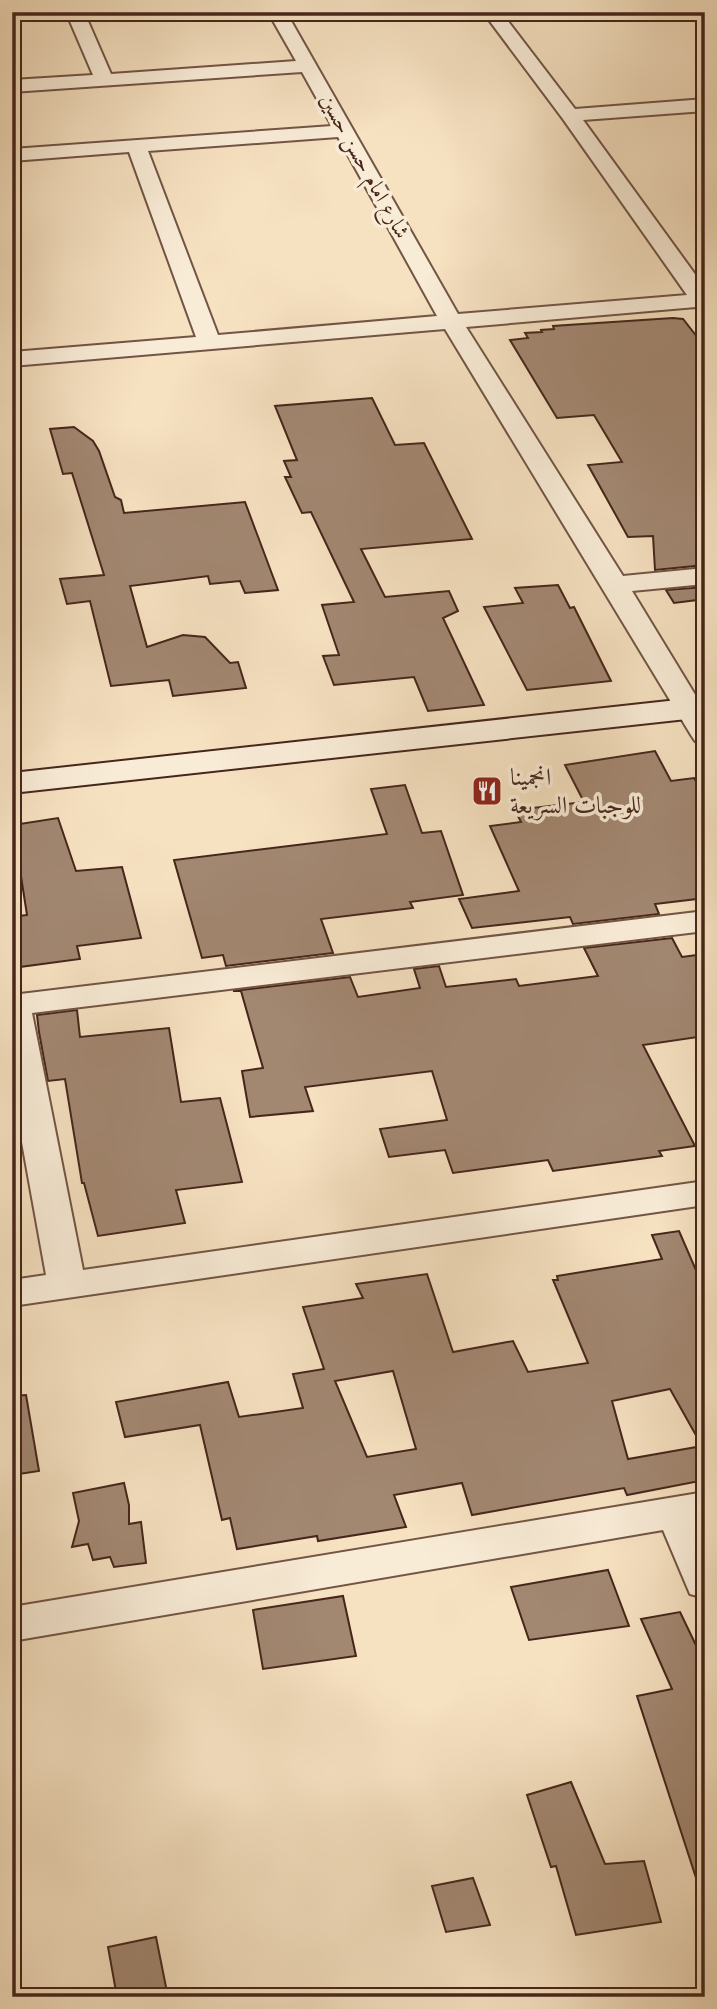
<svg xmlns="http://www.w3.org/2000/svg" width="717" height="2009" font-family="'Old Standard TT',Amiri,serif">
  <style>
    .building { fill: #a28771; stroke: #46261b; stroke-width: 2; fill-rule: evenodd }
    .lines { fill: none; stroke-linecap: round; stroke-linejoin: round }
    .street-casing { stroke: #725544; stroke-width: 4 }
    .secondary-casing { stroke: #46261b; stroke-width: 4 }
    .street { fill: #f9ecd7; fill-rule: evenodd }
    .secondary { fill: #f9ecd7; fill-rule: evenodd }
    .labels { text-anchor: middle; stroke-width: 7; stroke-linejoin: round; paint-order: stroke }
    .far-street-label { font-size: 21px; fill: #46261b; stroke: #f9ecd7 }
    .poi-label { font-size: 24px; fill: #46261b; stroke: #f9ecd7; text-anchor: start }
  </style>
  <rect width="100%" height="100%" fill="#f6e1c1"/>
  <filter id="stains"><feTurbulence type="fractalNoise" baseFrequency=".00286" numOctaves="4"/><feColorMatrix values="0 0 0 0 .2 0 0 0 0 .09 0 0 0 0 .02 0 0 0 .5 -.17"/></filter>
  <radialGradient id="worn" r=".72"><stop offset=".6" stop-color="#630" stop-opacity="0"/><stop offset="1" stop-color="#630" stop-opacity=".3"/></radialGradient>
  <g class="building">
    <path d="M673,318L683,319L705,347V565L655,570L653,536L628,537L588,465L622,462L594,415L557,418L510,340L528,338L525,333L542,332L541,330L554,329L553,326Z"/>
    <path d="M372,398L395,445L424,443L472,539L361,549L385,597L449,591L458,611L443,618L484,705L428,711L414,677L334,685L323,656L339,655L322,605L354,602L311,512L302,513L285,477H291L284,461L297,460L275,406Z"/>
    <path d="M74,427L93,441L99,451L115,497L121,500L124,513L245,502L278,590L245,593L240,581L210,584L208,576L130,586L147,647L183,635L205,637L230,663L238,662L246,688L173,696L169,680L111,686L90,601L67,604L60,579L104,575L72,473L63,474L50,429Z"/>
    <path d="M558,585L570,608L574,607L611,681L527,690L484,607L523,603L515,588Z"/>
    <path d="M705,587V599L674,603L666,590Z"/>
    <path d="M655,751L671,781L694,778L705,796V898L655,904L659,914L573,924L570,917L472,928L459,899L519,891L490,826L521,822L515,810L584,802L565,765Z"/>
    <path d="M405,785L422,833L441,831L463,895L410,902L413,908L321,919L333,953L226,966L223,955L202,958L174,860L387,834L371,789Z"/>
    <path d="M58,818L76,871L122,867L141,938L77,946L80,959L12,968V917L27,915L13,825Z"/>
    <path d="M672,938L682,957L705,954V1036L643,1045L695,1146L659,1151L662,1156L553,1171L548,1160L453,1173L445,1150L389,1157L380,1129L447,1120L432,1071L305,1087L313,1111L250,1117L242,1071L263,1068L241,991H233L350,977L358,997L420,988L414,969L439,966L446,987L516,979L519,986L598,976L584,948Z"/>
    <path d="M77,1010L80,1037L169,1028L181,1102L220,1098L242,1182L176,1190L185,1223L98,1236L84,1183H82L65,1079L48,1081L39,1032L37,1015Z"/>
    <path d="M679,1231L705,1291V1480L627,1495L624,1488L472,1515L462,1483L394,1495L406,1527L318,1541L317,1536L237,1549L230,1518L222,1520L200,1425L125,1437L116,1402L228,1382L239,1417L303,1408L293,1374L324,1369L303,1307L363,1298L356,1284L427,1274L453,1352L513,1341L528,1372L588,1363L553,1280H558L557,1276L662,1259L652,1235ZM393,1371L416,1449L367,1457L335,1381ZM670,1389L702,1446L628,1459L612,1401Z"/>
    <path d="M26,1395L39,1471L12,1475V1396Z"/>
    <path d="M124,1483L129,1505V1524L141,1522L146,1563L114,1567L110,1557L93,1560L88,1544L72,1547L79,1521L73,1493Z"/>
    <path d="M608,1570L629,1626L529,1640L511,1587Z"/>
    <path d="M343,1596L356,1656L263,1669L253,1610Z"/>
    <path d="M680,1612L705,1664V1886L699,1887L637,1696L672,1689L641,1619Z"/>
    <path d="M571,1782L605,1864L644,1861L661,1922L576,1935L556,1866L551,1867L527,1795Z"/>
    <path d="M473,1878L490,1925L446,1932L432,1886Z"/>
    <path d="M156,1937L168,1997H117L108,1947Z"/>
  </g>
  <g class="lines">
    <g class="street-casing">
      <g id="street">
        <path d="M66,12H84L111,74L296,61L268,12H286L458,314L687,295L563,119L483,12H501L575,109L705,99V111L583,120L705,288V311L696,307L466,327L623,576L705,568V584L632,591L705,711V744L695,741L691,735L445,329L12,366V352L196,337L129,152L12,161V149L332,126L302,72L12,92V80L93,75ZM338,137L437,316L218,335L148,151Z"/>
        <path d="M705,911V931L32,1013L83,1270L705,1181V1205L12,1306V1280L46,1275L12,1087V995Z"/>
        <path d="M705,1492V1522L702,1523L705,1529V1598L690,1594L663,1530L12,1641V1607Z"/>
      </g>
    </g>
    <g class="secondary-casing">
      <path id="secondary" d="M705,697V717L12,793V773Z"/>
    </g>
    <use href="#street" class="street"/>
    <use href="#secondary" class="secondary"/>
  </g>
  <defs>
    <g id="restaurant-square" transform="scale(1.575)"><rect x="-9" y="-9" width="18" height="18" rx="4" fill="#8f2418" stroke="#f9ecd7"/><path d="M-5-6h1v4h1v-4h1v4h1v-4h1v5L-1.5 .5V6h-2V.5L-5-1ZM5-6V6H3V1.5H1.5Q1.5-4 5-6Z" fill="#fff"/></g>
  </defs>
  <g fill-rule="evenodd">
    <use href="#restaurant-square" x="487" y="791"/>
  </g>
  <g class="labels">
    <g class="far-street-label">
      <text transform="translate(365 166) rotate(61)" y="7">شارع امام حسن حسين</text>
    </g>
    <g class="poi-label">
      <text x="510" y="785">انجمينا<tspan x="510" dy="28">للوجبات السريعة</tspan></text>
    </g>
  </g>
  <rect width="717" height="2009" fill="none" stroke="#f6e1c1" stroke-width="42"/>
  <rect x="14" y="14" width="689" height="1981" fill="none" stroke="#46261b" stroke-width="3.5"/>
  <rect x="21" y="21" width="675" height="1967" fill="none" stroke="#46261b" stroke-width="2"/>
  <rect width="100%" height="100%" filter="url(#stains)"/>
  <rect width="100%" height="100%" fill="url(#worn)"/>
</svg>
